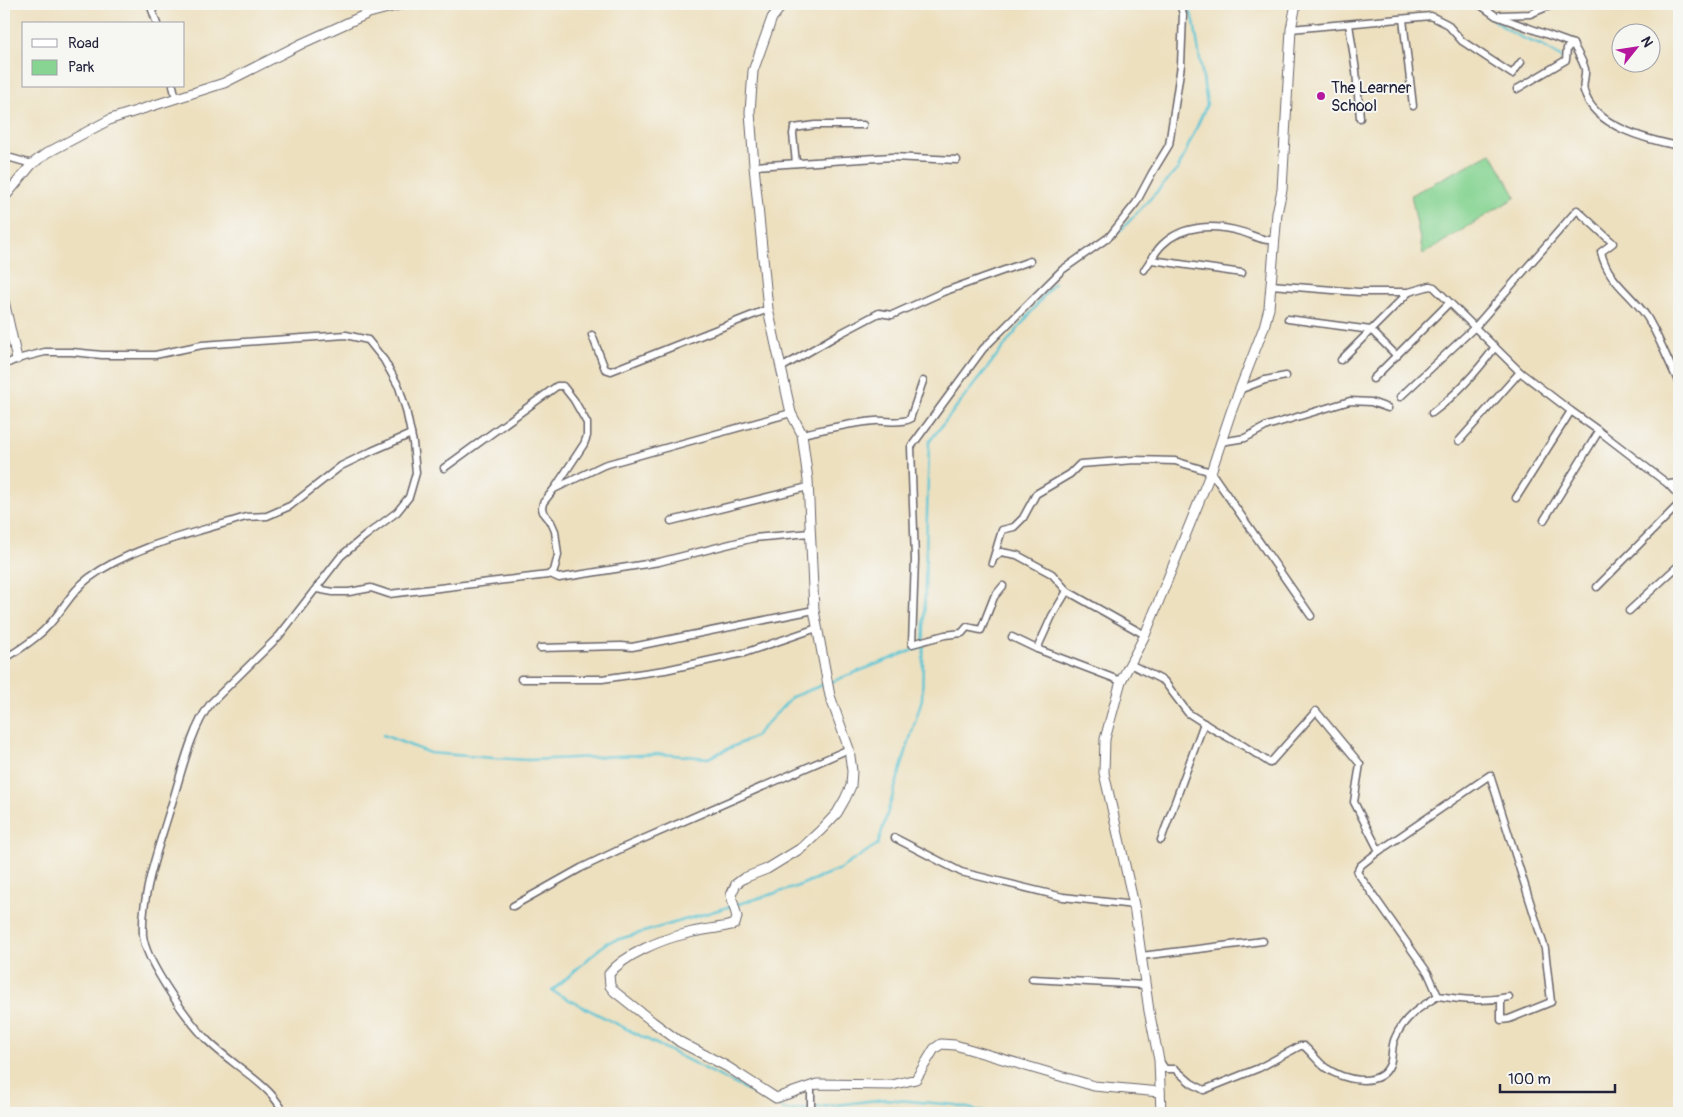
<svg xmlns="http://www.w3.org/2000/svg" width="1683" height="1117" font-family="Pangolin,sans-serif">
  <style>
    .green { fill: #87d493; stroke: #547b67 }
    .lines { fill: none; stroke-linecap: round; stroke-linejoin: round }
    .stream { stroke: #59c4d4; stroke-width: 2.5 }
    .street-casing { stroke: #696469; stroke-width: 9 }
    .secondary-casing { stroke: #696469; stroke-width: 11 }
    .street { stroke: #fff; stroke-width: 6 }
    .secondary { stroke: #fff; stroke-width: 9 }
    .poi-dot { fill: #b5179e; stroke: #f6f6f2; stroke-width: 2 }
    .labels { text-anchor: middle; stroke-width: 4; stroke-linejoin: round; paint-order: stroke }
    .poi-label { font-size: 16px; fill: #22223b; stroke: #f6f6f2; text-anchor: start }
  </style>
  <rect width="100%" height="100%" fill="#f6f6f2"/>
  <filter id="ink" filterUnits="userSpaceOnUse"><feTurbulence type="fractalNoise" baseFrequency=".02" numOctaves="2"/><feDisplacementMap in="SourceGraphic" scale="10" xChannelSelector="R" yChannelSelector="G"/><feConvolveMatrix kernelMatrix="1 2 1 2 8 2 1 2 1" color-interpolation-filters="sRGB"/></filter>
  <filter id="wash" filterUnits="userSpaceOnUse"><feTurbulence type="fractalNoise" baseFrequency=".0096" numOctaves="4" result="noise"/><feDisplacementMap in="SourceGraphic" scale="20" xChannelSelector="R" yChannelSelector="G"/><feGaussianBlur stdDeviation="1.12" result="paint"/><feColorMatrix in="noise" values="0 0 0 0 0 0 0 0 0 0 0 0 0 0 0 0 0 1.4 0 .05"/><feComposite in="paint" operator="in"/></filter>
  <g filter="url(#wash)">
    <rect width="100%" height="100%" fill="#ede0bf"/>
    <path class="green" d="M1491,153L1516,197L1423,254L1411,195Z"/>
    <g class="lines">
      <g class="stream">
        <path d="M1473,4L1506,29L1522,38L1541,45L1562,58"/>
        <path d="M1113,236L1121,230L1178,169L1207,104L1194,21L1187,4"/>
        <path d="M831,682L923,646"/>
        <path d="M383,735L430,753L493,758L529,760L662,754L708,758L754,737L792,697L825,684"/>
        <path d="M987,1113L956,1105L885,1099L788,1111L552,991L606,943L793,888L840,869L878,844L922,699L929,442L1054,283"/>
      </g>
    </g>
  </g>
  <g filter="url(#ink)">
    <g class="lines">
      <g class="street-casing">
        <g id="street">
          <path d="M150,4L157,24"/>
          <path d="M1479,4L1496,16L1573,44C1577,52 1583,61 1585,69C1586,76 1582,84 1584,91C1594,127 1648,140 1679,146"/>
          <path d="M1500,15L1530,14L1554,4"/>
          <path d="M1403,19L1413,106"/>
          <path d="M1349,24L1356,71L1360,118"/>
          <path d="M1291,29L1431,16L1447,24L1462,41L1512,74L1521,62"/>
          <path d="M173,86L176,98"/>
          <path d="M1517,89L1566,60L1567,48L1573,44"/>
          <path d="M4,156L32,164"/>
          <path d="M796,163L793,134L794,128L815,125H863"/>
          <path d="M754,166L892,157L957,160"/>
          <path d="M1152,260L1242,273"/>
          <path d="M1144,270C1150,262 1155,252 1162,245C1183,224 1215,224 1242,232C1253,235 1264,242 1275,240"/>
          <path d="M1271,285L1358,292H1409L1430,286L1434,287L1520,372L1571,411L1599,431L1668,484L1679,483"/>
          <path d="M1288,319L1371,330L1397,356"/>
          <path d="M592,335L605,369L611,371L768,309"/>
          <path d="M1341,360L1409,292"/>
          <path d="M4,365L17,359L45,352H72L102,355H155L202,345L346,335L368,340L384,360L399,387L406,410L413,443L416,473L409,497L397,512L365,536L341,556L279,636L211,703C190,729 179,783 168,816C157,852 141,897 143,935C145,961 188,1021 208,1041C226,1059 250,1073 269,1092C275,1098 280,1106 285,1113"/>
          <path d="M781,368L841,333L879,313L892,315L943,292L1030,261"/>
          <path d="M1373,379L1449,303"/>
          <path d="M1239,390L1265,380L1286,376"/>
          <path d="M1400,397L1475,327L1577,210L1613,243L1601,252C1608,282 1631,293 1647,317C1659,337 1668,361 1679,383"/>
          <path d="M1432,413C1457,394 1477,372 1495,347"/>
          <path d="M802,434C826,429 850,423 875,421C887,420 899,424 910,419L923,381"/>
          <path d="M1459,441L1520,372"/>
          <path d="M1221,442L1245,438L1267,426L1350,401L1371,402L1388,408"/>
          <path d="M444,468L557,386H563L574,400L587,423V436L584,444L555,488"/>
          <path d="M1668,484L1679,496"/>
          <path d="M1516,498L1571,411"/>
          <path d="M1544,520L1599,431"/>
          <path d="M671,521L808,487"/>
          <path d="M995,557L1001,552L1017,555L1052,574L1067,591L1145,635"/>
          <path d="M992,563L1002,530L1014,527L1023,518L1036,494L1070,474L1080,464L1135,460L1175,461L1211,472L1311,616"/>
          <path d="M550,574L559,578L659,562L754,538L810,533"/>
          <path d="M1003,586L994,597L981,630L967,627L962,633L945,635L912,644L915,559L911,447L983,349L1062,270L1109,237L1136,203L1152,173L1169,145L1181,65L1183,14L1180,4"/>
          <path d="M1597,587L1679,504"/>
          <path d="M317,589L333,592H349L371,588L389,594L548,575L554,571L558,555L555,531L551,522L543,512L542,508L543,503L554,489L604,465L791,413"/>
          <path d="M1629,611L1679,565"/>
          <path d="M1012,637L1037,649L1121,681"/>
          <path d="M540,648L621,646L632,647L814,610"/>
          <path d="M1037,649L1052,616L1067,591"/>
          <path d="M4,659C19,650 35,640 47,627C62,612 71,591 89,578C132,546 195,533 246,517L267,516L290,506L341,466L372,451L411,434"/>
          <path d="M1130,664L1164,681L1188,713L1213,729L1244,746L1270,763L1316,711L1360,764L1354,802L1379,851L1360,866L1357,872L1428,973L1438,996C1463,1000 1484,1002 1509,997"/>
          <path d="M521,679H602L665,670L744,653L817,628"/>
          <path d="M895,838L961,872L1063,897L1134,905"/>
          <path d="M1161,840L1204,723"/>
          <path d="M1379,851L1490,775L1545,949L1551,1002L1509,1019L1501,1020V999"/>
          <path d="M513,906L581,868L627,846L849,749"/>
          <path d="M1141,956L1263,941"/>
          <path d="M1032,979L1145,985"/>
          <path d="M1159,1060L1165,1069H1175L1191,1083L1204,1090L1259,1068L1300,1046H1304C1312,1053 1318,1062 1326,1068C1343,1080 1380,1089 1390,1064C1393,1056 1391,1046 1395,1038C1404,1017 1420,1007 1438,996"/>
          <path d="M811,1113V1086"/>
        </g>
      </g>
      <g class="secondary-casing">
        <g id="secondary">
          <path d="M783,4L772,18L753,71L750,112L754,166L768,309L791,413L802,434L808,480L814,610L830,696L849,749L852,771L851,786L845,799L837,813L822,829L803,847L767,869L744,878L736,884L731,895L737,917L735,924C719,929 701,929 685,934C662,939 624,955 609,974L610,986L615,992L653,1022L680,1042L726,1066L776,1098L817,1084L892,1085L916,1079L934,1049L941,1044L955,1045L1094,1086L1160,1092"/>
          <path d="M4,198L32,164L47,153L111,119L224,83L303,43L369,13L403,4"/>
          <path d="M4,301L17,359"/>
          <path d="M1161,1113L1159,1060L1149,1011L1134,905L1104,773L1105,739L1121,681L1145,635L1211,472L1231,412L1264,327L1269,308L1277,213L1282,190L1291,29L1296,4"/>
        </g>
      </g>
      <use href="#street" class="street"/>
      <use href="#secondary" class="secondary"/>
    </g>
  </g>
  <circle class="poi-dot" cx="1321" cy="96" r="5"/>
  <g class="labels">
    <g class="poi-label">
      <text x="1331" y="93">The Learner<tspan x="1331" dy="18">School</tspan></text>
    </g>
  </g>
  <rect width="1683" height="1117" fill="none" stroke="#f6f6f2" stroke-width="20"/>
  <rect x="22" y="22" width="162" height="65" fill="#f6f6f2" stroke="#a1a1a9"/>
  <rect x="32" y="39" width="25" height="8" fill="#ffffff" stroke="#a1a1a9"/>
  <text x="68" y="48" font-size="15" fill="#22223b">Road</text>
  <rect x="32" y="60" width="25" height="15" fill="#87d493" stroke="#a1a1a9"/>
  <text x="68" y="72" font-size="15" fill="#22223b">Park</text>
  <g transform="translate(1636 48) rotate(60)"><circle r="24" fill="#f6f6f2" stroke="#a1a1a9"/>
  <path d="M0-4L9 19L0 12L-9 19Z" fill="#b5179e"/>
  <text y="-8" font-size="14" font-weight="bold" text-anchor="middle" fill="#22223b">N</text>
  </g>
  <path d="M1500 1084v8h115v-8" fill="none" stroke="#22223b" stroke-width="2.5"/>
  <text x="1508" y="1084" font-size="15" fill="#22223b" stroke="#f6f6f2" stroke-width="4" paint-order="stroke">100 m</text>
</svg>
